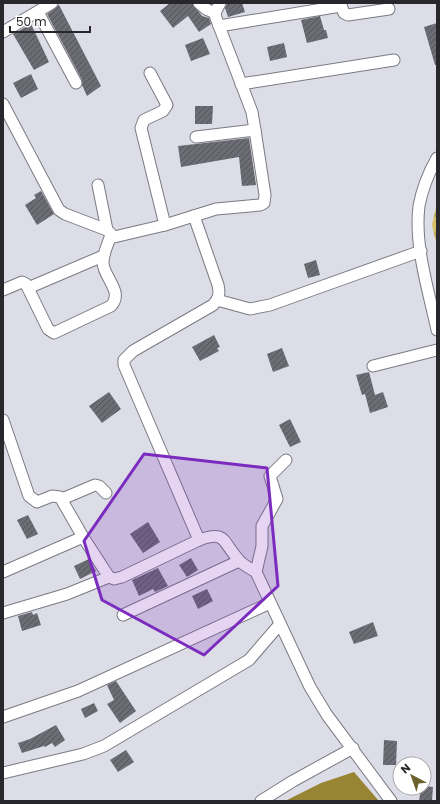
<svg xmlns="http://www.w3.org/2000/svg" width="440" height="804" font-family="Poppins,sans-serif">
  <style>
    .forest { fill: url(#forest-firs) }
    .water { fill: #988533 }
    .building { fill: url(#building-hatch) }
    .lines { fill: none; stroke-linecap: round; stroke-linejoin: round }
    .minor-casing { stroke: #7a7a83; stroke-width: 13 }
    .minor { stroke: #fff; stroke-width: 11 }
    .marked { fill: #7b2cbf; fill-opacity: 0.2; stroke: #7b2cbf; stroke-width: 3; stroke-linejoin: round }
  </style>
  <defs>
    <pattern id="forest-firs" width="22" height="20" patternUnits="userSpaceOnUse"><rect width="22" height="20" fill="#d6c168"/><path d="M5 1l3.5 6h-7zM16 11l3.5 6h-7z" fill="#b8a65a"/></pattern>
    <pattern id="building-hatch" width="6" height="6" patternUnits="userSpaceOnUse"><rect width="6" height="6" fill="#6c6c75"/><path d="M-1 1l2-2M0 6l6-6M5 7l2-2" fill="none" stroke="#54545b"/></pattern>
  </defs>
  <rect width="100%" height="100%" fill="#dddde8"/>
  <path class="forest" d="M437,202V247L432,225Z"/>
  <path class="water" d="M354,772L379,801H285L321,783Z"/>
  <g class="building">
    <path d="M170,3H192L202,16L209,18L211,24L199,32L188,16L173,28L160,11Z"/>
    <path d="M227,3H242L245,12L228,17L225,8Z"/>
    <path d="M59,5L101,86L87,96L82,85V80L47,14Z"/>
    <path d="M320,16L324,30H326L328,38L307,43L301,20Z"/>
    <path d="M437,23V65H435L424,27Z"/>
    <path d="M31,24L49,62L34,70L13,34Z"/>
    <path d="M203,38L210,54L191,61L185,45Z"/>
    <path d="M284,43L287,57L270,61L267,47Z"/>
    <path d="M31,74L38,89L21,98L13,83Z"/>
    <path d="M195,106H213L212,124H195Z"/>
    <path d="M249,138L256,185L242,186L239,157L181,167L178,146Z"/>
    <path d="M41,191L54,214L37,225L25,205L36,198L34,195Z"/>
    <path d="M316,260L320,275L308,278L304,264Z"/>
    <path d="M214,335L220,347L217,348L219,351L200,361L192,347Z"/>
    <path d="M282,348L289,366L273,372L267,354Z"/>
    <path d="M369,372L375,395L383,392L388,407L370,413L365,394L362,395L356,375Z"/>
    <path d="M109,392L121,409L102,423L89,406Z"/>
    <path d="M290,419L301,442L290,447L279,425Z"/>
    <path d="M28,515L38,534L27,539L17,520Z"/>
    <path d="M148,522L160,542L143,553L130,534Z"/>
    <path d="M191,558L198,570L187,577L179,565Z"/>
    <path d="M89,559L96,571L80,579L74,566Z"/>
    <path d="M158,568L168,586L155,592L153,589L139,596L132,580Z"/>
    <path d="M207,589L213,601L198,609L192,596Z"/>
    <path d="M32,612L33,615L37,613L41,625L22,631L18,616Z"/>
    <path d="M373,622L378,636L354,644L349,632Z"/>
    <path d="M116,681L136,711L120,723L107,704L114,700L107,685Z"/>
    <path d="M94,703L98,711L85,718L81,709Z"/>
    <path d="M56,725L65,740L55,747L52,743L45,747L44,746L22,753L18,743L30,739Z"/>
    <path d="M384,740L397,741L396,765H383Z"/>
    <path d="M126,750L134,762L118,772L110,760Z"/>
    <path d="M424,786L433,787L432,801H419L421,788H424Z"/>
  </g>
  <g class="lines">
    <g class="minor-casing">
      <g id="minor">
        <path d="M199,3L206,9L215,13"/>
        <path d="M340,3L344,13L348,15L389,9"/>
        <path d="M38,12L76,83"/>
        <path d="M219,26L341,6"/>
        <path d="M3,32L52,3"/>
        <path d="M150,73L167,105L163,111L144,120L141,128L165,225"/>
        <path d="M241,84L394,60"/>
        <path d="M3,104L59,210L65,214L107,230"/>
        <path d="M196,137L255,130L252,112L216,18L215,13L220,3"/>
        <path d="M437,158C429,172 422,190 419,206C414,246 429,292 437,330"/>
        <path d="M98,185L107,230L114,237L165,225L216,209L260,205L264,203L265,195L255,130"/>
        <path d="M194,216L218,285C220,294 219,298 213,305L133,351L124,360V365L199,540"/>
        <path d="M28,288L103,256"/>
        <path d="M3,290L22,282L26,284L48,329L54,333L111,306C124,292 104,278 103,263C103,253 108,244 111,235"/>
        <path d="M217,300L250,309L270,305L421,251"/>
        <path d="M373,366L437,350"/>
        <path d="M3,420L29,496L37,502L52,496L60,497L83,537L109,577"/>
        <path d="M62,499L95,485L99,486L106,493"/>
        <path d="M3,572L83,537"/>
        <path d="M256,572L262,546V526L277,499L270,476L286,460"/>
        <path d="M3,613L67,594L109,577L114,579L122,577L199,540C227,530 222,542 238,559C242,565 250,568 256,572L310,687L327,715L391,801"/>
        <path d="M123,615L239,561"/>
        <path d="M3,717L78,691L270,603"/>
        <path d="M3,773L83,754L104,746L249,660L280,624"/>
        <path d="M261,801L293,781L353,748"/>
      </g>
    </g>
    <use href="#minor" class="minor"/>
  </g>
  <path class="marked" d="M144,454L267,468L278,586L204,655L102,600L84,541Z"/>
  <rect width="440" height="804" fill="none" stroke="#28282c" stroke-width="8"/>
  <g transform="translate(412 776) rotate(319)"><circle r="19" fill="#ffffff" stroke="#a9a9ab"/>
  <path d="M0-3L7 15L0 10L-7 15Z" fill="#6c602d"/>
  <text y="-6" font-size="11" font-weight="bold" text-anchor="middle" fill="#28282c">N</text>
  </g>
  <path d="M10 26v6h80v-6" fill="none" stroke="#28282c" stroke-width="2"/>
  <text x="16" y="26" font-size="12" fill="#28282c" stroke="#ffffff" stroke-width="3" paint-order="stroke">50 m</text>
</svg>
